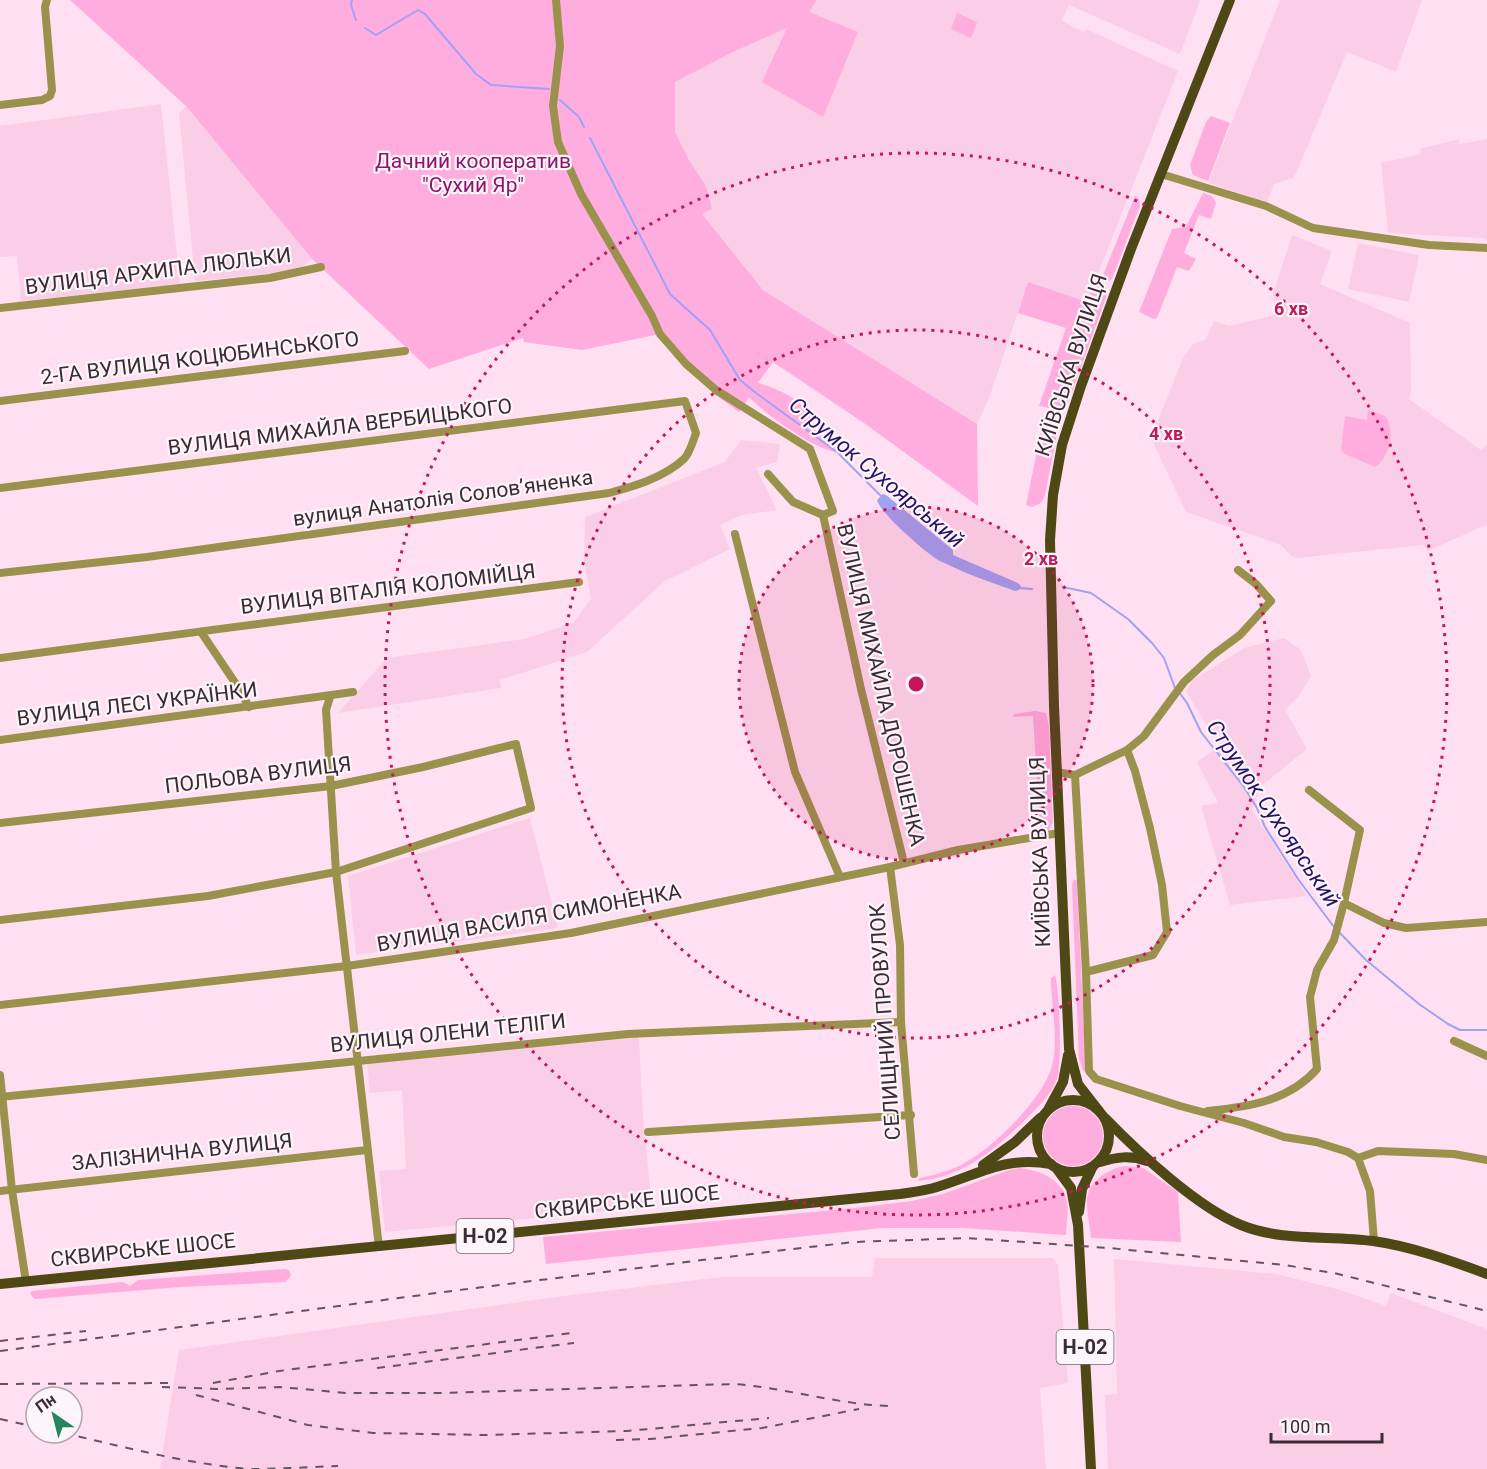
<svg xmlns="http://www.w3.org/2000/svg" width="1487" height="1469" font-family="Roboto,sans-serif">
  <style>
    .built { fill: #fbcee8 }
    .green { fill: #ffacdf }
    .water { fill: #a0a2f3 }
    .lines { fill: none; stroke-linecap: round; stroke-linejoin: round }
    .stream { stroke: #a0a2f3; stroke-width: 2 }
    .minor { stroke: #9a924c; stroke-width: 8 }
    .major { stroke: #4e4815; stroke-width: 10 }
    .rail { stroke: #65535e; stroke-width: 2; stroke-dasharray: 8 8; stroke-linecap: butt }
    .ring { fill: none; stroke: #c2185b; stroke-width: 3; stroke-dasharray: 3 6 }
    .labels { text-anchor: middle; stroke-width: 4.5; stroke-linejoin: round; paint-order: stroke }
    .shield { fill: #fdf5f9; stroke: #74686f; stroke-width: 1.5 }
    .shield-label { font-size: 20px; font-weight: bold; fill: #3a2b34 }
    .park-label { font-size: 21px; fill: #8d156c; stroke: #fdf5f9 }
    .street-label { font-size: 21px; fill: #3a2b34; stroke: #fdf5f9 }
    .water-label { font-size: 22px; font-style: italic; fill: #25136a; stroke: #fdf5f9 }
    .centre { fill: #c2185b; stroke: #fdf5f9; stroke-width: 3 }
    .ring-label { font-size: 18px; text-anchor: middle; font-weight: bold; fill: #c2185b; stroke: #fdf5f9; stroke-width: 4.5; stroke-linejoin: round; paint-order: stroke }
  </style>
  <rect width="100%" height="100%" fill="#ffe0f2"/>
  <g class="built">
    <path d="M817,0H1200L1180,54L1069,5L1062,20L1073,27L1084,32L1086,29L1178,71L1087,302L1028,283L989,398L977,424L763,290L702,214L689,160L675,132V82L735,51L788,27L809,12Z"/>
    <path d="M1280,0H1422L1396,72L1347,52L1297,171L1293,178L1274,184L1267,202L1208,183Z"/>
    <path d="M161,104L180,284L21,301L17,256L0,257V126Z"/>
    <path d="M186,106L312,259L296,271L195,281L179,113Z"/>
    <path d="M1459,139L1460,144L1487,139V241L1483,238L1388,233L1381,163L1421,154L1420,149Z"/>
    <path d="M1292,235L1332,251L1320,284L1410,323L1411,391L1409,399L1481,450L1487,445V526H1483L1428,551L1424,545L1297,558L1291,556L1281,545L1186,512L1151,438L1183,358L1193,344L1206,339L1214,321L1229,326L1275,315L1273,294Z"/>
    <path d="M1358,243L1419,255L1409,302L1348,289Z"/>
    <path d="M741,440L780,444L777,462L756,468L777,510L742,515L720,525L730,549L665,581L587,652L500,680L501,688L338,713L387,658L524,639L573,623L591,599L584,560L585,517L725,462Z"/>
    <path d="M1284,638L1301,650L1311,676L1299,696L1285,710L1307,749L1260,787L1252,810L1307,896L1230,905L1201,806L1218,803L1197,762L1219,746L1186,691L1193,680L1244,648Z"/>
    <path d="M530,818L558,928L356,955L348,876Z"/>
    <path d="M639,1036L643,1117L652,1207L385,1232L379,1171L406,1169L402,1090L370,1093L367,1062Z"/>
    <path d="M875,1258H1053L1058,1265L1068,1383L1040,1388L1046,1469H160L179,1350L556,1297L721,1277H872Z"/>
    <path d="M1114,1259L1276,1274L1341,1290L1386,1306L1391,1293L1487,1329V1469H1108L1105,1395L1117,1394Z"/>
  </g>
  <g class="green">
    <path d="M70,0H817L809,12L858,32L823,117L762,82L787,28L735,51L675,82V132L689,160L706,186L712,209L702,214L763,290L977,424L978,506L864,423L773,362L758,383C776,388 801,398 810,416C812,419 813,425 814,429L826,437L832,433L841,446L837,452C815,450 765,414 749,397L739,412L713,393L655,335L582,350L524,342L523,338L429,369L312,259L186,106Z"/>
    <path d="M957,13L977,22L971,38L951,29Z"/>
    <path d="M1211,116L1230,123L1208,181L1193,175L1190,165L1206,122Z"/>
    <path d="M1203,193L1212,196L1216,203L1211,219L1199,215L1184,253L1196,259L1189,271L1177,267L1157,318L1154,319L1139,312L1172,229L1186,227Z"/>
    <path d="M1135,196L1139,198L1140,206L1112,279L1107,282L1101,280Z"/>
    <path d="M1028,282L1087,302L1095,283L1106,287L1108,292L1068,403L1058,410L1039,406L1066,328L1018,313Z"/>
    <path d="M1368,410L1385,416C1396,429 1390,458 1375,467L1345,454L1341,450L1345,416L1367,420Z"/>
    <path d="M1044,417L1055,421L1058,428L1045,495L1041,503L1032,507L1026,505Z"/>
    <path d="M1035,711L1046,713L1049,727L1053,822L1049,831L1040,830L1033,716L1012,717L1015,714Z"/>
    <path d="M1074,879L1077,881L1086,1072L1083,1071L1079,1059L1072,885Z"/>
    <path d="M1055,975C1060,992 1062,1063 1057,1079C1051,1095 1038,1107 1026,1119C996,1149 962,1178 918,1181L920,1178C933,1175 947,1172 959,1166C990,1151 1043,1100 1052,1066C1059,1038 1051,1007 1051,978Z"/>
    <circle cx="1073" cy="1136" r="30"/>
    <path d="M1126,1166L1143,1168L1178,1192L1181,1242L1091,1238C1090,1226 1087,1215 1087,1203C1086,1183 1108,1168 1126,1166Z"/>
    <path d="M1020,1168C1039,1170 1064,1180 1067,1202C1069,1212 1066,1225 1066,1235L963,1228H882L546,1264L543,1237L855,1208L912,1201L943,1194L1009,1170Z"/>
    <path d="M285,1269L289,1270L291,1276L285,1282L180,1287L35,1299L30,1294L32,1291L123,1282L130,1286L138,1280Z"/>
  </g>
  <path class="water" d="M883,494L886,495L953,550V555L1018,583L1021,586L1019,590L1015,591C990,582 964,573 940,561C929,556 879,512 877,500Z"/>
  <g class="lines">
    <g class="stream">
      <path d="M352,0L351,5L356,20"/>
      <path d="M365,28L376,35L418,10L425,14L476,74L491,85L549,89"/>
      <path d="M560,100L579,117L584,127"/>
      <path d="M590,138L670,294L710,330L740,380L756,393L837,452L881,496"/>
      <path d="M1063,587L1091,593L1128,619L1152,643L1164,658L1175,688"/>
      <path d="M1019,588L1032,589"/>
      <path d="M1179,692L1187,703L1201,732L1244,787L1257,808L1265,827L1298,879L1334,927"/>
      <path d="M1338,931L1366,960L1419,1004L1448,1024L1460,1030H1487"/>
    </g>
    <g class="minor">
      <path d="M556,0L560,46L553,106L558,142L581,194L652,316L660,334L686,364L716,390L810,449L833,511L823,515L793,502L768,474"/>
      <path d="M0,105L42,100L50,96L52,90L45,7L47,0"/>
      <path d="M1161,174L1266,206L1313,228L1429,245L1487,248"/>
      <path d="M0,308L270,278L321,267"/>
      <path d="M0,401L405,351"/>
      <path d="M0,488L685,401L696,433C693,441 690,453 684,459C663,478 635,486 609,493L147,557L0,573"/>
      <path d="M823,515L861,689L904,863"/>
      <path d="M735,534L795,772L840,877"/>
      <path d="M201,632L238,687L249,707"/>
      <path d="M0,658C193,633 386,606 579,582"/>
      <path d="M330,697L326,710L336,872L379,1247"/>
      <path d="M0,740L353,692"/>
      <path d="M1056,772L1075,775"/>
      <path d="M1075,775L1086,972L1089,1071L1096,1079L1180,1106L1244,1123L1284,1137L1316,1142L1348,1152L1358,1158L1370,1191L1374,1241"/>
      <path d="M1075,775L1127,750L1144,736L1184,682L1213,655L1240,635L1271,601L1256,584L1238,570"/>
      <path d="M1309,790L1360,830L1344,903L1384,923L1406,928L1487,922"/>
      <path d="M0,823L331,786L423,767L516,744L531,808L336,872L208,896L0,920"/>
      <path d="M890,867L900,945L901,1022L914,1174"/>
      <path d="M1086,972L1153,955L1167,932L1162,885L1150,828L1135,771L1127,750"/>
      <path d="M0,1005L347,966L571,933L890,867L958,850L1059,833"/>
      <path d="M1454,1041L1487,1056"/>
      <path d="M0,1075L12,1190L26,1282"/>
      <path d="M0,1097L628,1034L901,1022"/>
      <path d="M1208,1111C1248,1107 1289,1101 1317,1069L1310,997L1317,970L1334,940L1344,903"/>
      <path d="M648,1132L911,1115"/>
      <path d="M1358,1158L1378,1151L1454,1154L1487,1160"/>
      <path d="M0,1191L367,1150"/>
    </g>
    <g class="major">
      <circle cx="1073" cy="1136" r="36"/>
      <path d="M1049,1108L1063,1082L1068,1055"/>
      <path d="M1099,1111L1078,1084L1069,1049L1054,706L1050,540L1053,495L1062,445L1081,386L1131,249L1230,0"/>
      <path d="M1105,1118C1139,1153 1197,1207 1241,1225C1282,1242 1330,1235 1373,1241C1410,1246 1452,1261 1487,1274"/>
      <path d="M1100,1162C1117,1157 1130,1155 1147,1161"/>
      <path d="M983,1165L1015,1142L1040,1118"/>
      <path d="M1057,1169L1071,1188L1078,1225L1091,1469"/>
      <path d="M1079,1212L1082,1189L1092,1168"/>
      <path d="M0,1284L900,1194C913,1192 925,1191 937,1187C980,1174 1004,1156 1051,1164"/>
    </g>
    <g class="rail">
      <path d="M0,1341L86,1331"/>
      <path d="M0,1351L459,1290L784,1250L854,1242L967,1238L1109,1248L1284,1265L1334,1273L1487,1311"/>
      <path d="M377,1368L574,1343"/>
      <path d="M213,1383L279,1371L572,1333"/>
      <path d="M0,1384L171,1383"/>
      <path d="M162,1387L221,1389L280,1387L347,1393H439L734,1384C786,1388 836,1404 888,1406"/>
      <path d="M196,1395L308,1425L373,1433L486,1435L627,1431L769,1418"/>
      <path d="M0,1419L36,1427"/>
      <path d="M63,1433C125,1447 187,1464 250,1469C278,1469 309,1467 338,1466"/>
      <path d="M616,1440L650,1439L762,1428L859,1409"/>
    </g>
  </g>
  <circle cx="916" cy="684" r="177" fill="#c2185b" fill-opacity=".12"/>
  <g class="ring">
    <circle cx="916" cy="684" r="177"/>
    <circle cx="916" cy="684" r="354"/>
    <circle cx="916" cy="684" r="531"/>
  </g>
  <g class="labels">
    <g class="shield">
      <rect x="456.5" y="1219" width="57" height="34" rx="4.5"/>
      <rect x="1056.5" y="1330" width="57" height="34" rx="4.5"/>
    </g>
    <g class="shield-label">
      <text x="485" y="1243">Н-02</text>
      <text x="1085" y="1354">Н-02</text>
    </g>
    <g class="park-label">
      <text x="473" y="168">Дачний кооператив<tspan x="473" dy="24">"Сухий Яр"</tspan></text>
    </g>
    <g class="street-label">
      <text transform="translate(158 271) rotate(-7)" y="7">ВУЛИЦЯ АРХИПА ЛЮЛЬКИ</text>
      <text transform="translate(200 358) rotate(-7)" y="7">2-ГА ВУЛИЦЯ КОЦЮБИНСЬКОГО</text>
      <text transform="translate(1071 365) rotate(-72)" y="7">КИЇВСЬКА ВУЛИЦЯ</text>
      <text transform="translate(340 427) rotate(-7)" y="7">ВУЛИЦЯ МИХАЙЛА ВЕРБИЦЬКОГО</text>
      <text transform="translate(443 498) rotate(-8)" y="7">вулиця Анатолія Соловʼяненка</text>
      <text transform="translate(388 589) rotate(-7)" y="7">ВУЛИЦЯ ВІТАЛІЯ КОЛОМІЙЦЯ</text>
      <text transform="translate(881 685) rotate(77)" y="7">ВУЛИЦЯ МИХАЙЛА ДОРОШЕНКА</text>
      <text transform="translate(137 704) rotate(-7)" y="7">ВУЛИЦЯ ЛЕСІ УКРАЇНКИ</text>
      <text transform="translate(258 775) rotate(-7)" y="7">ПОЛЬОВА ВУЛИЦЯ</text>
      <text transform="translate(1040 852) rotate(-92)" y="7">КИЇВСЬКА ВУЛИЦЯ</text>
      <text transform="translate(529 918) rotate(-10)" y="7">ВУЛИЦЯ ВАСИЛЯ СИМОНЕНКА</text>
      <text transform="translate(885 1022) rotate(-94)" y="7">СЕЛИЩНИЙ ПРОВУЛОК</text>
      <text transform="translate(448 1033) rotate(-6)" y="7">ВУЛИЦЯ ОЛЕНИ ТЕЛІГИ</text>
      <text transform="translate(182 1152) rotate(-6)" y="7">ЗАЛІЗНИЧНА ВУЛИЦЯ</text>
      <text transform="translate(627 1202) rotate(-6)" y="7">СКВИРСЬКЕ ШОСЕ</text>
      <text transform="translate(143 1250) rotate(-6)" y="7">СКВИРСЬКЕ ШОСЕ</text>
    </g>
    <g class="water-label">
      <text transform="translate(877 472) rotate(40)" y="8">Струмок Сухоярський</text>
      <text transform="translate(1274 813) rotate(56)" y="8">Струмок Сухоярський</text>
    </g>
  </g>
  <circle cx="916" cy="684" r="9" class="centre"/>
  <g class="ring-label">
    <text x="1291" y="315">6 хв</text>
    <text x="1166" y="440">4 хв</text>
    <text x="1041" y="565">2 хв</text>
  </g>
  <g transform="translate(54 1415) rotate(325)"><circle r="28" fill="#fdf5f9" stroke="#afa4aa" stroke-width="1.5"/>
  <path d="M0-4.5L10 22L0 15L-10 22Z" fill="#24865f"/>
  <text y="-9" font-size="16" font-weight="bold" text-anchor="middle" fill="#3a2b34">Пн</text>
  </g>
  <path d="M1271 1433v9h111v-9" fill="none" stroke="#3a2b34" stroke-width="3"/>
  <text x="1280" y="1433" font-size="18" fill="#3a2b34" stroke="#fdf5f9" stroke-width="4.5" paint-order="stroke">100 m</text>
</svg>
